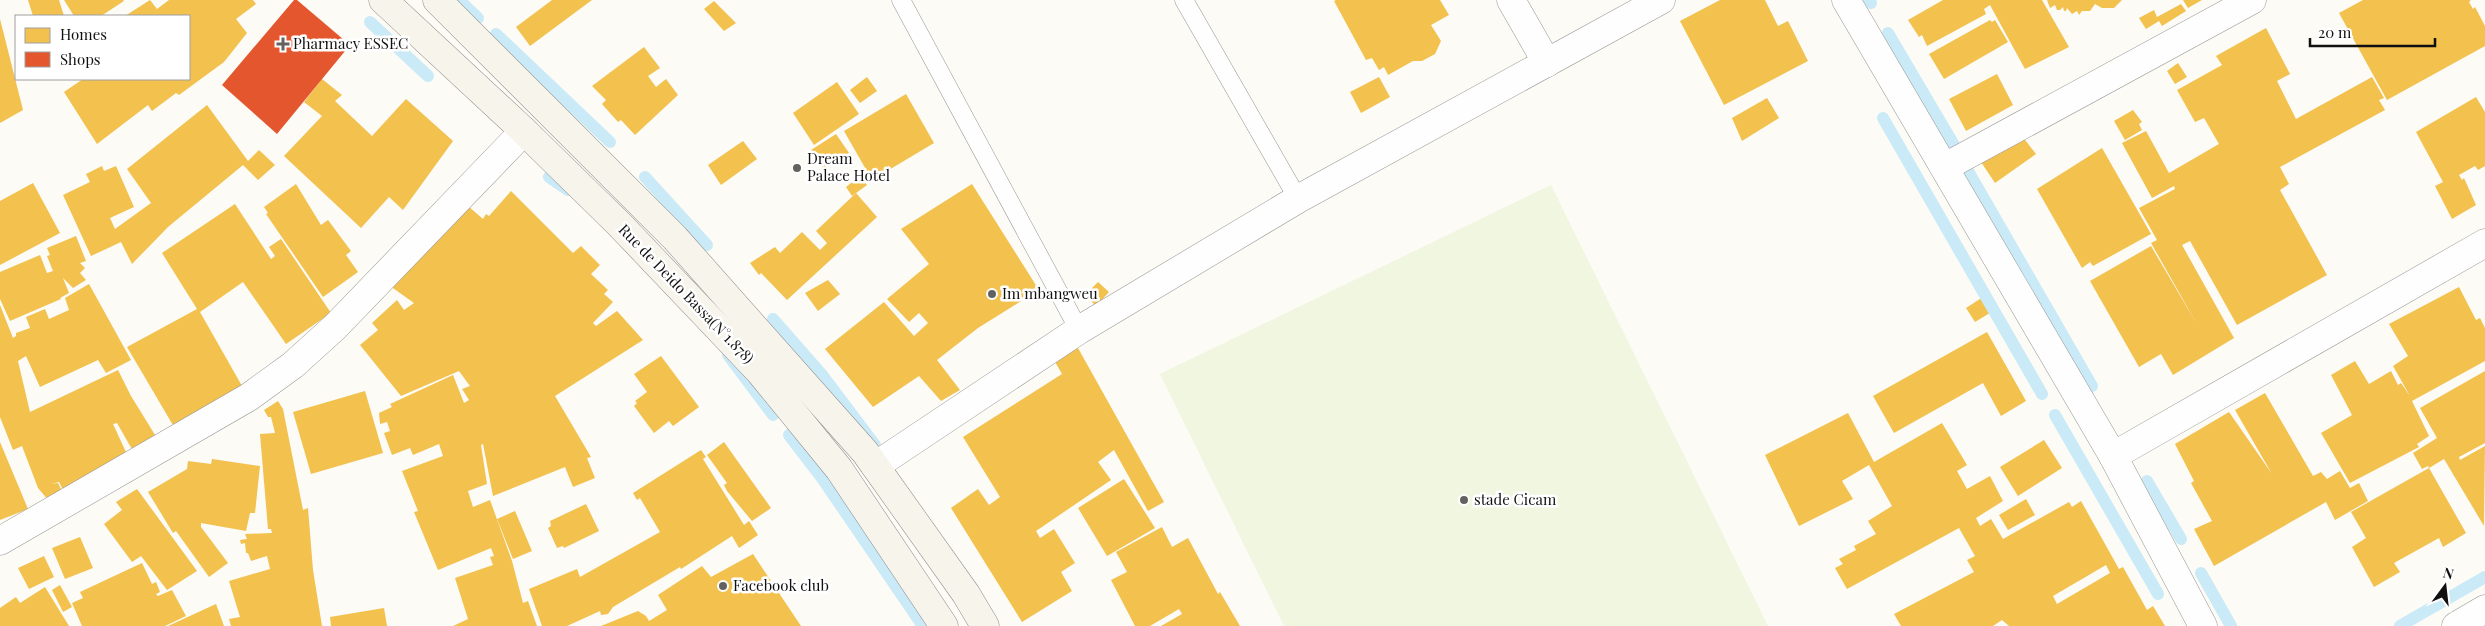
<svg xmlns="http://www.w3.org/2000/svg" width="2485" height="626" font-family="'Playfair Display',serif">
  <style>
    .pitch { fill: #f0f6df }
    .homes { fill: #f2c14e; fill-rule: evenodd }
    .shops { fill: #e4572e }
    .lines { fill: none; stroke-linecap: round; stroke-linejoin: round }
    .stream { stroke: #cbeaf7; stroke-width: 12 }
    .lane-casing { stroke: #969694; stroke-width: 19 }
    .street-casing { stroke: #969694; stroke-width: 29 }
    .secondary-casing { stroke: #8d8c8a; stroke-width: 29 }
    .lane { stroke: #fffefe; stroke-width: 18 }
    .street { stroke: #fffefe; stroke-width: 28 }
    .secondary { stroke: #f6f4eb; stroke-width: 28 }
    .poi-dot { fill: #636260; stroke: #fff; stroke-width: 2 }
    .labels { text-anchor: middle; stroke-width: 5; stroke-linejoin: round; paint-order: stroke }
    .poi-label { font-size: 15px; fill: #101010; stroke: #fff; text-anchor: start }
    .street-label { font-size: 15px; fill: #101010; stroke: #fff }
  </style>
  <rect width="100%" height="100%" fill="#fcfbf6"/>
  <path class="pitch" d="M1551,185L1768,626H1284L1160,374Z"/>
  <g class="homes">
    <path d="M28,0H59L64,16H33Z"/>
    <path d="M64,0H123L124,1L101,16H74Z"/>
    <path d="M150,0L157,9L169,0H253L256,4L236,19L247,33L224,62L179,95L176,93L152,111L148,105L97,144L64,92L83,79H189V16H125Z"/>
    <path d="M552,0H592L530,46L516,27Z"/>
    <path d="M1336,0H1440L1449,15L1431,25L1441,41L1435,54L1422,61H1413L1388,75L1384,67L1379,70L1372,58L1366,60L1334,1Z"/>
    <path d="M1720,0H1765L1778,26L1788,21L1808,61L1724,105L1680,21Z"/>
    <path d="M1943,0H2042L2069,47L2025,69L1990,5L1984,9L1986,14L1927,46L1922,35L1919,37L1908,20Z"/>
    <path d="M2047,0H2122L2114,8H2102L2095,4L2090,11H2082L2079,15L2077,11L2072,14L2067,8L2066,11H2064L2063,7L2060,10H2057L2055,5L2050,8Z"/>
    <path d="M2183,0H2202L2188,8Z"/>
    <path d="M2363,0H2471L2469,2L2473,9L2475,7L2485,26V46L2387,100L2339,13Z"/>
    <path d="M714,1L736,23L724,31L704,9Z"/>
    <path d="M2181,4L2186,11L2162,26L2159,21L2146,29L2139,18L2154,10L2157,17Z"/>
    <path d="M0,19L23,110L0,123Z"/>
    <path d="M1990,20L1992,22L1995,20L2008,42L1944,79L1929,54Z"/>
    <path d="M2266,28L2290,74L2277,81L2296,119L2372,77L2384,98L2379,100L2385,110L2280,167L2289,184L2280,190L2327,275L2237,325L2190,241L2182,245L2234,338L2173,375L2161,354L2139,367L2090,281L2151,246L2198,326L2151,243L2157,240L2139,208L2175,189L2174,186L2152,198L2122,143L2146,131L2169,173L2219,144L2204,118L2195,122L2177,90L2222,65L2216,56Z"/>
    <path d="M644,47L660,68L648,76L656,87L666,79L678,95L635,135L621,120L618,122L602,104L606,100L592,86Z"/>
    <path d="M2178,63L2187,77L2175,84L2167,71Z"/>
    <path d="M1997,74L2013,105L1966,131L1949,99Z"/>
    <path d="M867,77L877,91L860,103L850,90Z"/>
    <path d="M1379,77L1390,97L1361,113L1350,92Z"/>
    <path d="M322,79L342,95L335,101L372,136L406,99L453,141L403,210L389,197L361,228L284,156L322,116L304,102Z"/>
    <path d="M837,82L859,114L814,145L793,113Z"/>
    <path d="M906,94L934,143L872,180L844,131Z"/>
    <path d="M2476,97L2485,112V166L2478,170L2475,166L2459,175L2462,180L2464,178L2476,205L2452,219L2435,186L2443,182L2416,132Z"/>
    <path d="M1767,98L1779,118L1742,141L1732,118Z"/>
    <path d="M207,105L248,161L259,150L275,165L258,180L243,165L168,227L132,264L121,242L91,256L63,195L90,182L86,174L102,166L104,171L116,166L134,207L110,218L115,229L151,203L127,169Z"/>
    <path d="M2133,110L2142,122L2139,124L2142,130L2125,140L2114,121Z"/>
    <path d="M836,134L849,153L823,168L811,150Z"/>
    <path d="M2022,136L2036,154L1995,183L1981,162Z"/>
    <path d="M743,141L757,159L721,185L708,165Z"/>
    <path d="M2102,148L2151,234L2093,266L2090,262L2082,268L2037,189Z"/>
    <path d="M860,176L867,185L852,196L846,187Z"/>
    <path d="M33,183L60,233L0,265V201Z"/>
    <path d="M296,184L321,225L328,220L351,251L346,255L358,272L323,297L266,214L268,213L264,207Z"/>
    <path d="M972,184L1039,290L978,328L937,360L960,390L941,401L919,376L873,407L825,349L884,302L914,336L928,323L919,313L909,322L887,299L929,264L901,229Z"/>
    <path d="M511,191L573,253L581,246L600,265L591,274L608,290L604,294L613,302L593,323L596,326L617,311L643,340L555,396L591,457L587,458L595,478L573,487L565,467L493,496L483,444L481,445L487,484L468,491L473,507L490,500L512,561L523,603L528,601L537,626H453L468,619L455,578L493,565L490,557L494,556L491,548L438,570L414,512L418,511L402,471L443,456L439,444L413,455L410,448L392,455L384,433L390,431L387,422L380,424L379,413L392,407L390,404L453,375L464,403L469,400L462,389L470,386L459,371L401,396L360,345L378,330L372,323L397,300L404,310L414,303L390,286L468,206L483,219L486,214L489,216Z"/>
    <path d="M856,193L877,217L787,300L761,273L759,275L750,263L775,247L780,253L802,232L820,250L827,243L816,231Z"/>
    <path d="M235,204L271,259L275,256L269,247L281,239L331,313L286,344L243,282L200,312L246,393L177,432L127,347L197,309L162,253Z"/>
    <path d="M76,236L86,261L80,263L85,268L80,273L86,280L73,288L63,278L69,293L60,298L61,299L10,321L0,299V272L40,255L47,273L53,271L47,256L50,255L47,248Z"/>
    <path d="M828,280L840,294L818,311L805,293Z"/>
    <path d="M1098,282L1109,292L1096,306L1085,295Z"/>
    <path d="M89,284L131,360L106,373L98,360L40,387L26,356L18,361L30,412L118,370L131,396L160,443L137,458L117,423L113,424L131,463L66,496L59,482L51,484L58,483L67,501L54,507L38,488L22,446L13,450L0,417V305L13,338L16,336V333L30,328L26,317L45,309L49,319L69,310L65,298Z"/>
    <path d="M2459,287L2476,320L2480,318L2485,328V361L2412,401L2429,436L2417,444L2419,447L2350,483L2321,433L2352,415L2331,375L2355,361L2369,384L2391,371L2398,385L2401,383L2410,396L2393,366L2408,356L2389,324Z"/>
    <path d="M1983,297L1993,311L1975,322L1966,308Z"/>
    <path d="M1987,332L2026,401L2001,416L1983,383L1894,433L1873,396Z"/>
    <path d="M1078,348L1164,502L1148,511L1114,450L1098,462L1111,480L1036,531L1040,538L1054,529L1075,563L1061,572L1072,591L1022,622L951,508L978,489L989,505L1000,497L963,437L1062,374L1054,360Z"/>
    <path d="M661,356L699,407L673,426L669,421L654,433L634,406L637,403L635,401L647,392L634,374Z"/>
    <path d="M2485,371V443L2459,457L2460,460L2485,446L2484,526L2444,459L2429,468L2428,466L2422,469L2413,453L2437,438L2420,408Z"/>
    <path d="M365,391L383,453L311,474L293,412Z"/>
    <path d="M2265,393L2313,476L2321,472L2327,479L2340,471L2350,488L2359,483L2368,501L2335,520L2326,502L2214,566L2194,529L2212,521L2191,483L2194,481L2175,444L2229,412L2272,474L2235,410Z"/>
    <path d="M278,401L283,409L303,510L308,508L313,570L322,626H231L229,619L240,617L229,581L270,569L267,556L251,561L248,553H246L245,543L241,544L240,540L247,539L245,534L272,533L271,529H268L260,434L275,433L271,417H268L264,410Z"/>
    <path d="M1848,413L1874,462L1942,423L1967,465L1957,471L1967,489L1990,476L2003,501L1976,518L1980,526L1991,519L2003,539L2069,502L2072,507L2081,501L2119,569L2123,567L2147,610L2153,606L2165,626H2009L2002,620L1993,626H1901L1894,614L1974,572L1967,560L1975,556L1959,528L1847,589L1835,568L1843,564L1839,559L1856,550L1854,546L1876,534L1868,521L1892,506L1869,465L1842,481L1853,499L1799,526L1765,455ZM2106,565L2110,573L2057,604L2053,596Z"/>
    <path d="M2044,440L2062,468L2018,496L2000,467Z"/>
    <path d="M0,442L28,509L0,520Z"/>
    <path d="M724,442L771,508L752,521L727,491L724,485L727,483L707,455Z"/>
    <path d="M701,450L706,457L703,459L744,525L749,521L758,535L739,548L732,536L681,569L680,567L613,607L608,614L601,615L600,611L567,626H542L529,589L577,569L580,577L660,532L640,498L637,500L633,493Z"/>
    <path d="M212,459L260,466L255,513H250L246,531L201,523V527L228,563L209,577L176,531L173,533L148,492L187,469L188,461L211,464Z"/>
    <path d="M2429,468L2466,533L2443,547L2439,538L2394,563L2400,572L2374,587L2352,547L2366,538L2351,512Z"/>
    <path d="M1124,479L1155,528L1107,556L1078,508Z"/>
    <path d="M137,489L197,571L167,590L141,556L132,562L104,524L122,510L116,502Z"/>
    <path d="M2026,499L2035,515L2008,530L1999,515Z"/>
    <path d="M586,504L599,531L564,548L563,546L557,548L548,528L551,526L550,521Z"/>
    <path d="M515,511L532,551L513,559L497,519Z"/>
    <path d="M1162,527L1172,547L1188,538L1218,594L1220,592L1240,626H1161L1182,614L1179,609L1150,626H1135L1111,580L1127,572L1116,552Z"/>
    <path d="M80,537L93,568L65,579L52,548Z"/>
    <path d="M753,554L801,626H601L638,611L646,616L649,621L667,610L658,595L702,566L711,577Z"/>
    <path d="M44,556L54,577L29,589L18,568Z"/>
    <path d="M142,563L152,584L156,582L160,592L156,594L158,596L172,590L186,616L165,626H82L72,603L83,598L80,592Z"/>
    <path d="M60,585L72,607L63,612L52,590Z"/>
    <path d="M45,587L69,626H0V608L16,597L20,603Z"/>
    <path d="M216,604L224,626H168Z"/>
    <path d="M384,608L387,626H331L330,617Z"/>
  </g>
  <path class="shops" d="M294,0H297L350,45L277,134L222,85Z"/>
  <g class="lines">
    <g class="stream">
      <path d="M459,0L478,18"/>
      <path d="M1869,0L1871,3"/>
      <path d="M370,22L428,76"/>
      <path d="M1888,33L1954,145"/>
      <path d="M496,34L610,142"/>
      <path d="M1883,118L2042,394"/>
      <path d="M1968,171L2092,386"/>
      <path d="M549,177L568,190"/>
      <path d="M645,177L707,245"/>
      <path d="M773,319L823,376L875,445"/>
      <path d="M728,355L773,415"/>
      <path d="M2055,415L2158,594"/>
      <path d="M789,435L822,478L923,626"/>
      <path d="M2147,481L2181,539"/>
      <path d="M2201,573L2231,626"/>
      <path d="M2400,626L2485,577"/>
    </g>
    <g class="lane-casing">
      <g id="lane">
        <path d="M901,0L1079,330"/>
        <path d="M1184,0L1298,199"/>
      </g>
    </g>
    <g class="street-casing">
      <g id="street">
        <path d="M1511,0L1547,63"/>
        <path d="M1846,0L2113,456L2203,626"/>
        <path d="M1945,167L2252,0"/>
        <path d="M2113,456L2485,243"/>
        <path d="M875,466L1079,330L1298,199L1661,0"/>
        <path d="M0,541L249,397L293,365L335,327L524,131"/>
        <path d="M2456,626L2485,609"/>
      </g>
    </g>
    <g class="secondary-casing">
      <g id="secondary">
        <path d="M383,0L524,131L620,225L759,371L839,469L944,626"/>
        <path d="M437,0L675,238L865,452L966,594L985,626"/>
      </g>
    </g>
    <use href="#lane" class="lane"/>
    <use href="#street" class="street"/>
    <use href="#secondary" class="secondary"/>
  </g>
  <g class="poi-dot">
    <path d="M280.5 36.5h5v5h5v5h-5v5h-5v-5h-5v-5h5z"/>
    <circle cx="797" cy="168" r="5"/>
    <circle cx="992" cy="294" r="5"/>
    <circle cx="1464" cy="500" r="5"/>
    <circle cx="723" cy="586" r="5"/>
  </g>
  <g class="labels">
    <g class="poi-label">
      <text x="293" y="49">Pharmacy ESSEC</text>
      <text x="807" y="164">Dream<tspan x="807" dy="17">Palace Hotel</tspan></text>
      <text x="1002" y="299">Im mbangweu</text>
      <text x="1474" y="505">stade Cicam</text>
      <text x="733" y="591">Facebook club</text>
    </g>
    <g class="street-label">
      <text transform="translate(686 294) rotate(46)" y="5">Rue de Deido Bassa(N°1.878)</text>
    </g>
  </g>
  <rect x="15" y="15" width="175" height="65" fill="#ffffff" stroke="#9f9f9f"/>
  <rect x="25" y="28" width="25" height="15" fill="#f2c14e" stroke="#9f9f9f"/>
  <text x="60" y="40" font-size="15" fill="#101010">Homes</text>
  <rect x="25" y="52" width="25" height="15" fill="#e4572e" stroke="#9f9f9f"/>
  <text x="60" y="65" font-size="15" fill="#101010">Shops</text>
  <g transform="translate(2445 586) rotate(15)" stroke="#ffffff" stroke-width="4" paint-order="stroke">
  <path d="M0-4L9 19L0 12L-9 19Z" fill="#101010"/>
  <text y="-8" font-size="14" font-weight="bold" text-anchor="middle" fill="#101010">N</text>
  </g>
  <path d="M2310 38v8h125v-8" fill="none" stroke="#101010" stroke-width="2.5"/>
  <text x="2318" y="38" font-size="15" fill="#101010" stroke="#ffffff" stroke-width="4" paint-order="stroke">20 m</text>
</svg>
